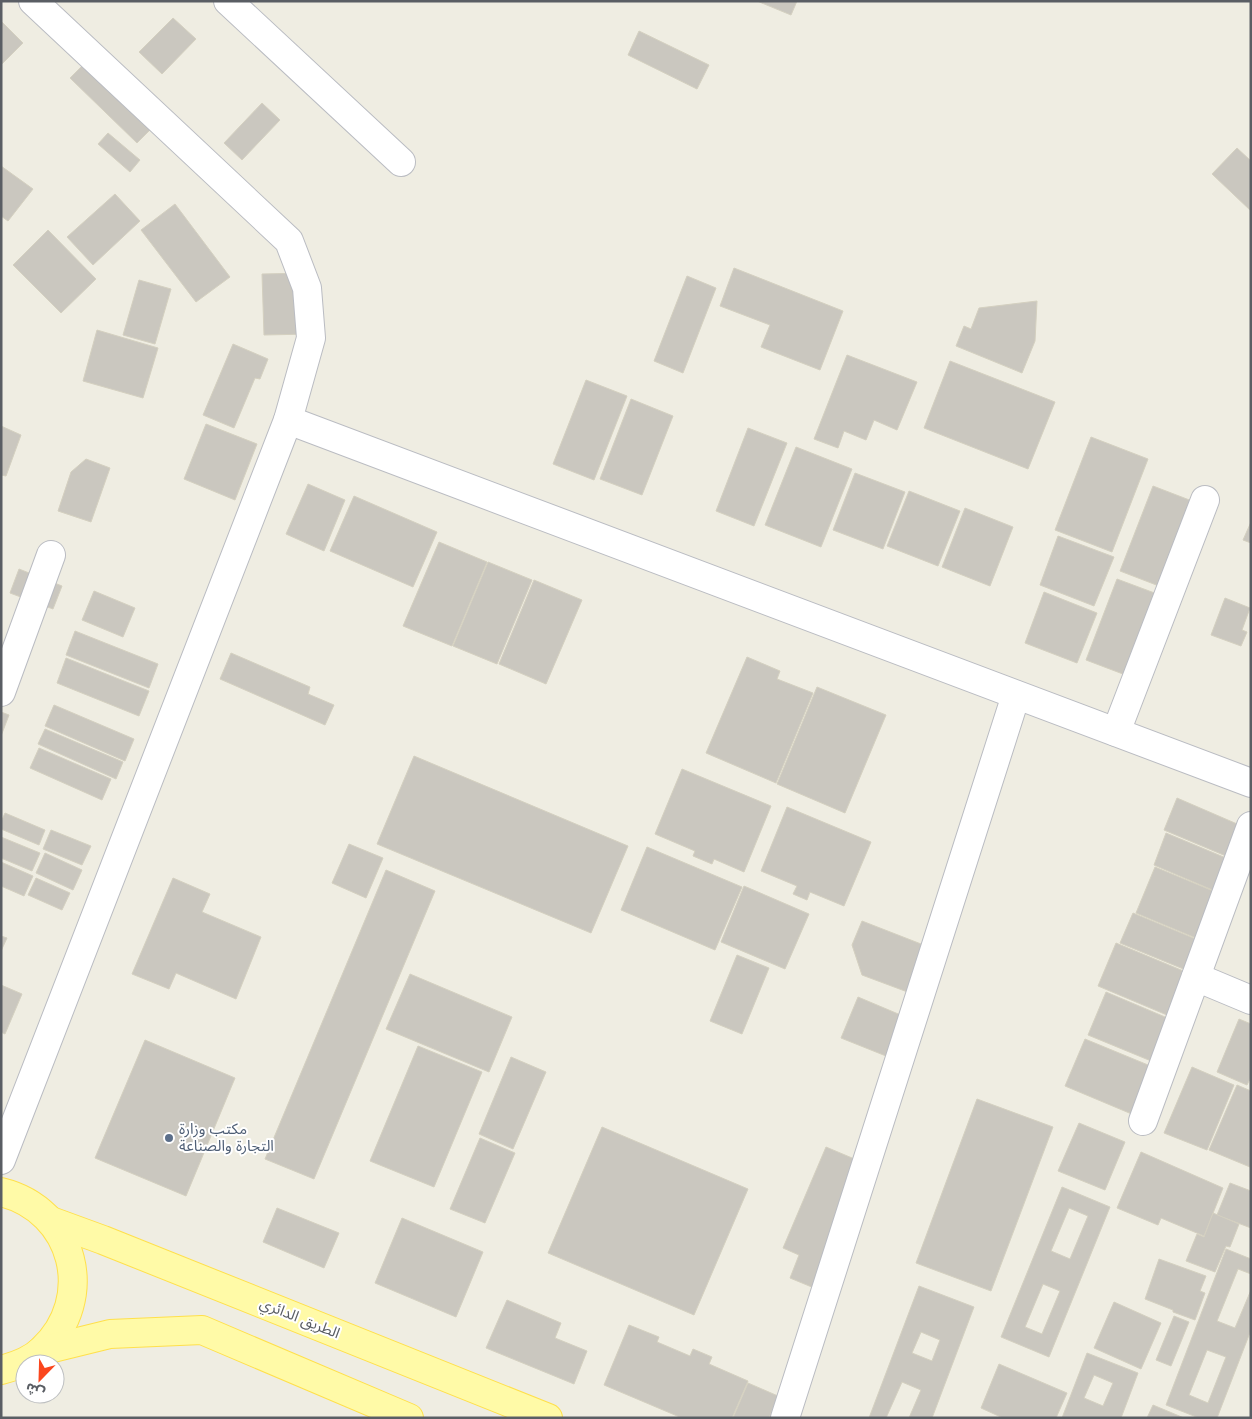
<svg xmlns="http://www.w3.org/2000/svg" width="1252" height="1419" font-family="Helvetica,'Noto Sans Arabic',sans-serif">
  <style>
    .building { fill: #cac7bf; stroke: #d4d0c0; fill-rule: evenodd }
    .lines { fill: none; stroke-linecap: round; stroke-linejoin: round }
    .minor-casing { stroke: #babcc2; stroke-width: 30 }
    .major-casing { stroke: #ffe04b; stroke-width: 30 }
    .minor { stroke: #fff; stroke-width: 28 }
    .major { stroke: #fffaa7; stroke-width: 28 }
    .service-dot { fill: #5c6f8a; stroke: #fff; stroke-width: 2 }
    .labels { text-anchor: middle; stroke-width: 4; stroke-linejoin: round; paint-order: stroke }
    .service-label { font-size: 15px; fill: #4e5e75; stroke: #fff; text-anchor: start }
    .street-label { font-size: 15px; fill: #5a5e64; stroke: #fff }
  </style>
  <rect width="100%" height="100%" fill="#efede2"/>
  <g class="building">
    <path d="M757,1H797L791,15Z"/>
    <path d="M173,18L196,39L162,74L139,52Z"/>
    <path d="M1,21L23,43L1,65Z"/>
    <path d="M639,31L709,65L697,89L628,55Z"/>
    <path d="M100,48L167,113L137,143L70,78Z"/>
    <path d="M262,103L280,120L242,160L224,143Z"/>
    <path d="M108,133L140,160L130,172L98,144Z"/>
    <path d="M1237,148L1251,161V211L1212,174Z"/>
    <path d="M1,166L33,189L8,221L1,216Z"/>
    <path d="M115,194L140,221L93,265L67,237Z"/>
    <path d="M175,204L230,277L196,302L141,230Z"/>
    <path d="M48,230L96,279L61,313L13,265Z"/>
    <path d="M734,268L843,311L820,370L761,347L770,325L720,306Z"/>
    <path d="M307,273L309,334L264,335L262,274Z"/>
    <path d="M687,276L716,288L683,373L654,361Z"/>
    <path d="M139,280L171,289L155,344L123,335Z"/>
    <path d="M1037,301L1035,341L1022,373L956,346L964,326L971,329L979,308Z"/>
    <path d="M97,330L158,348L143,398L83,381Z"/>
    <path d="M233,344L268,359L260,379L255,378L234,428L203,415Z"/>
    <path d="M847,355L917,382L897,430L874,420L866,440L844,431L838,448L814,439Z"/>
    <path d="M950,361L1055,402L1028,469L924,428Z"/>
    <path d="M586,380L627,396L594,480L553,464Z"/>
    <path d="M631,399L673,416L642,495L600,479Z"/>
    <path d="M206,424L257,444L235,500L184,479Z"/>
    <path d="M1,426L21,435L6,476L1,475Z"/>
    <path d="M748,428L787,443L754,526L716,511Z"/>
    <path d="M1091,437L1148,459L1112,552L1055,530Z"/>
    <path d="M796,447L852,469L821,547L765,525Z"/>
    <path d="M86,459L110,468L91,522L58,511L71,472Z"/>
    <path d="M855,473L905,492L883,549L833,530Z"/>
    <path d="M308,484L345,500L324,551L286,534Z"/>
    <path d="M1153,486L1205,506L1172,591L1120,571Z"/>
    <path d="M909,491L960,511L938,566L887,546Z"/>
    <path d="M354,496L437,532L413,587L330,551Z"/>
    <path d="M965,508L1013,527L990,586L942,567Z"/>
    <path d="M1251,522V543L1243,540Z"/>
    <path d="M1058,536L1114,557L1094,606L1040,585Z"/>
    <path d="M439,542L487,562L452,646L403,626Z"/>
    <path d="M488,562L532,580L497,664L453,646Z"/>
    <path d="M19,569L62,586L53,609L10,593Z"/>
    <path d="M1117,579L1176,601L1144,682L1086,660Z"/>
    <path d="M534,580L582,600L546,684L499,664Z"/>
    <path d="M94,591L135,608L123,637L82,620Z"/>
    <path d="M1044,592L1097,613L1077,663L1025,643Z"/>
    <path d="M1225,598L1250,608L1242,630L1247,632L1241,646L1211,635Z"/>
    <path d="M75,631L158,664L149,688L66,655Z"/>
    <path d="M231,653L310,687L308,694L334,705L325,725L220,679Z"/>
    <path d="M747,657L780,671L777,679L813,693L776,783L706,753Z"/>
    <path d="M66,658L149,691L139,716L57,683Z"/>
    <path d="M817,687L886,715L845,813L777,784Z"/>
    <path d="M54,705L134,739L125,761L45,726Z"/>
    <path d="M1,712L9,715L1,736Z"/>
    <path d="M45,729L123,762L116,779L38,744Z"/>
    <path d="M39,748L111,779L102,800L30,768Z"/>
    <path d="M414,756L628,846L591,933L377,844Z"/>
    <path d="M682,769L771,806L744,872L714,859L712,864L693,856L695,851L655,834Z"/>
    <path d="M1177,798L1251,830L1245,864L1164,830Z"/>
    <path d="M787,807L871,842L844,906L810,892L807,900L793,894L797,886L761,871Z"/>
    <path d="M5,813L45,830L39,845L1,829V822Z"/>
    <path d="M51,830L91,846L82,865L43,849Z"/>
    <path d="M1166,833L1250,868L1236,900L1154,865Z"/>
    <path d="M1,837L40,853L32,871L1,858Z"/>
    <path d="M349,844L383,858L366,898L332,883Z"/>
    <path d="M647,847L742,887L715,950L621,910Z"/>
    <path d="M45,853L82,870L73,890L36,873Z"/>
    <path d="M1,862L33,876L24,896L1,886Z"/>
    <path d="M1155,867L1235,900L1215,946L1136,913Z"/>
    <path d="M386,870L435,891L314,1179L265,1159Z"/>
    <path d="M36,878L70,893L62,910L28,895Z"/>
    <path d="M173,878L210,894L202,912L261,937L236,999L176,973L169,989L132,974Z"/>
    <path d="M744,886L809,914L785,969L721,942Z"/>
    <path d="M1133,913L1215,947L1203,977L1120,943Z"/>
    <path d="M862,921L939,951L921,997L862,975L852,945Z"/>
    <path d="M1,936L7,938L1,951Z"/>
    <path d="M1116,943L1205,980L1186,1023L1098,986Z"/>
    <path d="M737,955L769,968L742,1034L710,1021Z"/>
    <path d="M410,974L512,1017L489,1072L386,1029Z"/>
    <path d="M1,985L22,994L5,1034L1,1032Z"/>
    <path d="M1106,992L1191,1028L1173,1070L1088,1035Z"/>
    <path d="M858,997L903,1016L886,1056L841,1038Z"/>
    <path d="M1239,1019L1251,1024V1077L1247,1085L1217,1072Z"/>
    <path d="M1085,1039L1165,1072L1146,1120L1065,1086Z"/>
    <path d="M145,1040L235,1078L186,1196L95,1158Z"/>
    <path d="M418,1046L482,1072L434,1187L370,1161Z"/>
    <path d="M511,1057L546,1072L513,1149L479,1134Z"/>
    <path d="M1192,1067L1234,1085L1207,1150L1164,1133Z"/>
    <path d="M1237,1085L1251,1091V1164L1250,1167L1209,1150Z"/>
    <path d="M977,1099L1053,1127L991,1291L916,1263Z"/>
    <path d="M1079,1123L1125,1142L1105,1190L1058,1171Z"/>
    <path d="M602,1127L748,1189L694,1315L548,1253Z"/>
    <path d="M480,1138L515,1153L485,1223L450,1209Z"/>
    <path d="M826,1147L871,1166L819,1290L790,1278L799,1255L783,1248Z"/>
    <path d="M1141,1152L1223,1188L1204,1236L1161,1218L1158,1225L1117,1208Z"/>
    <path d="M1230,1183L1251,1191V1228L1217,1215Z"/>
    <path d="M1062,1187L1110,1207L1049,1357L1001,1337ZM1069,1208L1088,1216L1070,1259L1051,1251ZM1043,1284L1060,1291L1042,1334L1025,1327Z"/>
    <path d="M277,1208L339,1233L324,1268L263,1242Z"/>
    <path d="M1213,1213L1239,1224L1230,1247L1226,1246L1215,1272L1186,1261L1197,1234L1204,1237Z"/>
    <path d="M402,1218L483,1252L456,1317L375,1283Z"/>
    <path d="M1226,1249L1251,1259V1274L1238,1269L1217,1321L1235,1328L1251,1290V1330L1217,1418H1199L1166,1405ZM1207,1350L1226,1357L1208,1403L1189,1395Z"/>
    <path d="M1159,1259L1206,1276L1200,1291L1205,1293L1195,1320L1173,1312V1310L1145,1299Z"/>
    <path d="M919,1286L974,1307L932,1418H909L921,1390L902,1382L886,1418H869ZM921,1332L940,1340L932,1361L912,1353Z"/>
    <path d="M507,1300L561,1323L555,1338L587,1351L574,1384L486,1348Z"/>
    <path d="M1114,1302L1161,1323L1141,1369L1094,1348Z"/>
    <path d="M1174,1316L1189,1322L1171,1366L1156,1360Z"/>
    <path d="M629,1325L659,1337L657,1342L690,1356L693,1349L712,1357L709,1364L748,1381L732,1418H682L604,1385Z"/>
    <path d="M1087,1353L1138,1373L1121,1418H1062ZM1094,1375L1113,1383L1103,1406L1084,1398Z"/>
    <path d="M999,1364L1067,1393L1056,1418H1003L981,1408Z"/>
    <path d="M748,1383L778,1396L769,1418H733Z"/>
    <path d="M1153,1405L1184,1418H1147Z"/>
  </g>
  <g class="lines">
    <g class="minor-casing">
      <g id="minor">
        <path d="M228,1L401,162"/>
        <path d="M288,420L1251,783"/>
        <path d="M1,692L51,555"/>
        <path d="M1116,732L1205,500"/>
        <path d="M1196,977L1251,1000"/>
        <path d="M1143,1121L1251,826"/>
        <path d="M1,1160L288,420L311,338L307,288L289,241L33,1"/>
        <path d="M785,1418L1016,695"/>
      </g>
    </g>
    <g class="major-casing">
      <g id="major">
        <path d="M1,1192C75,1210 97,1299 42,1350C31,1361 16,1366 1,1370"/>
        <path d="M51,1221L103,1240L548,1418"/>
        <path d="M41,1351L110,1334L202,1330L409,1418"/>
      </g>
    </g>
    <use href="#minor" class="minor"/>
    <use href="#major" class="major"/>
  </g>
  <circle class="service-dot" cx="169" cy="1138" r="5"/>
  <g class="labels">
    <g class="service-label">
      <text x="179" y="1134">مكتب وزارة<tspan x="179" dy="17">التجارة والصناعة</tspan></text>
    </g>
    <g class="street-label">
      <text transform="translate(300 1318) rotate(22)" y="5">الطريق الدائري</text>
    </g>
  </g>
  <rect width="1252" height="1419" fill="none" stroke="#5a5e64" stroke-width="5"/>
  <g transform="translate(40 1379) rotate(203)"><circle r="24" fill="#ffffff" stroke="#bdbfc1"/>
  <path d="M0-4L9 19L0 12L-9 19Z" fill="#fa461d"/>
  <text y="-8" font-size="14" font-weight="bold" text-anchor="middle" fill="#5a5e64">ش</text>
  </g>
</svg>
